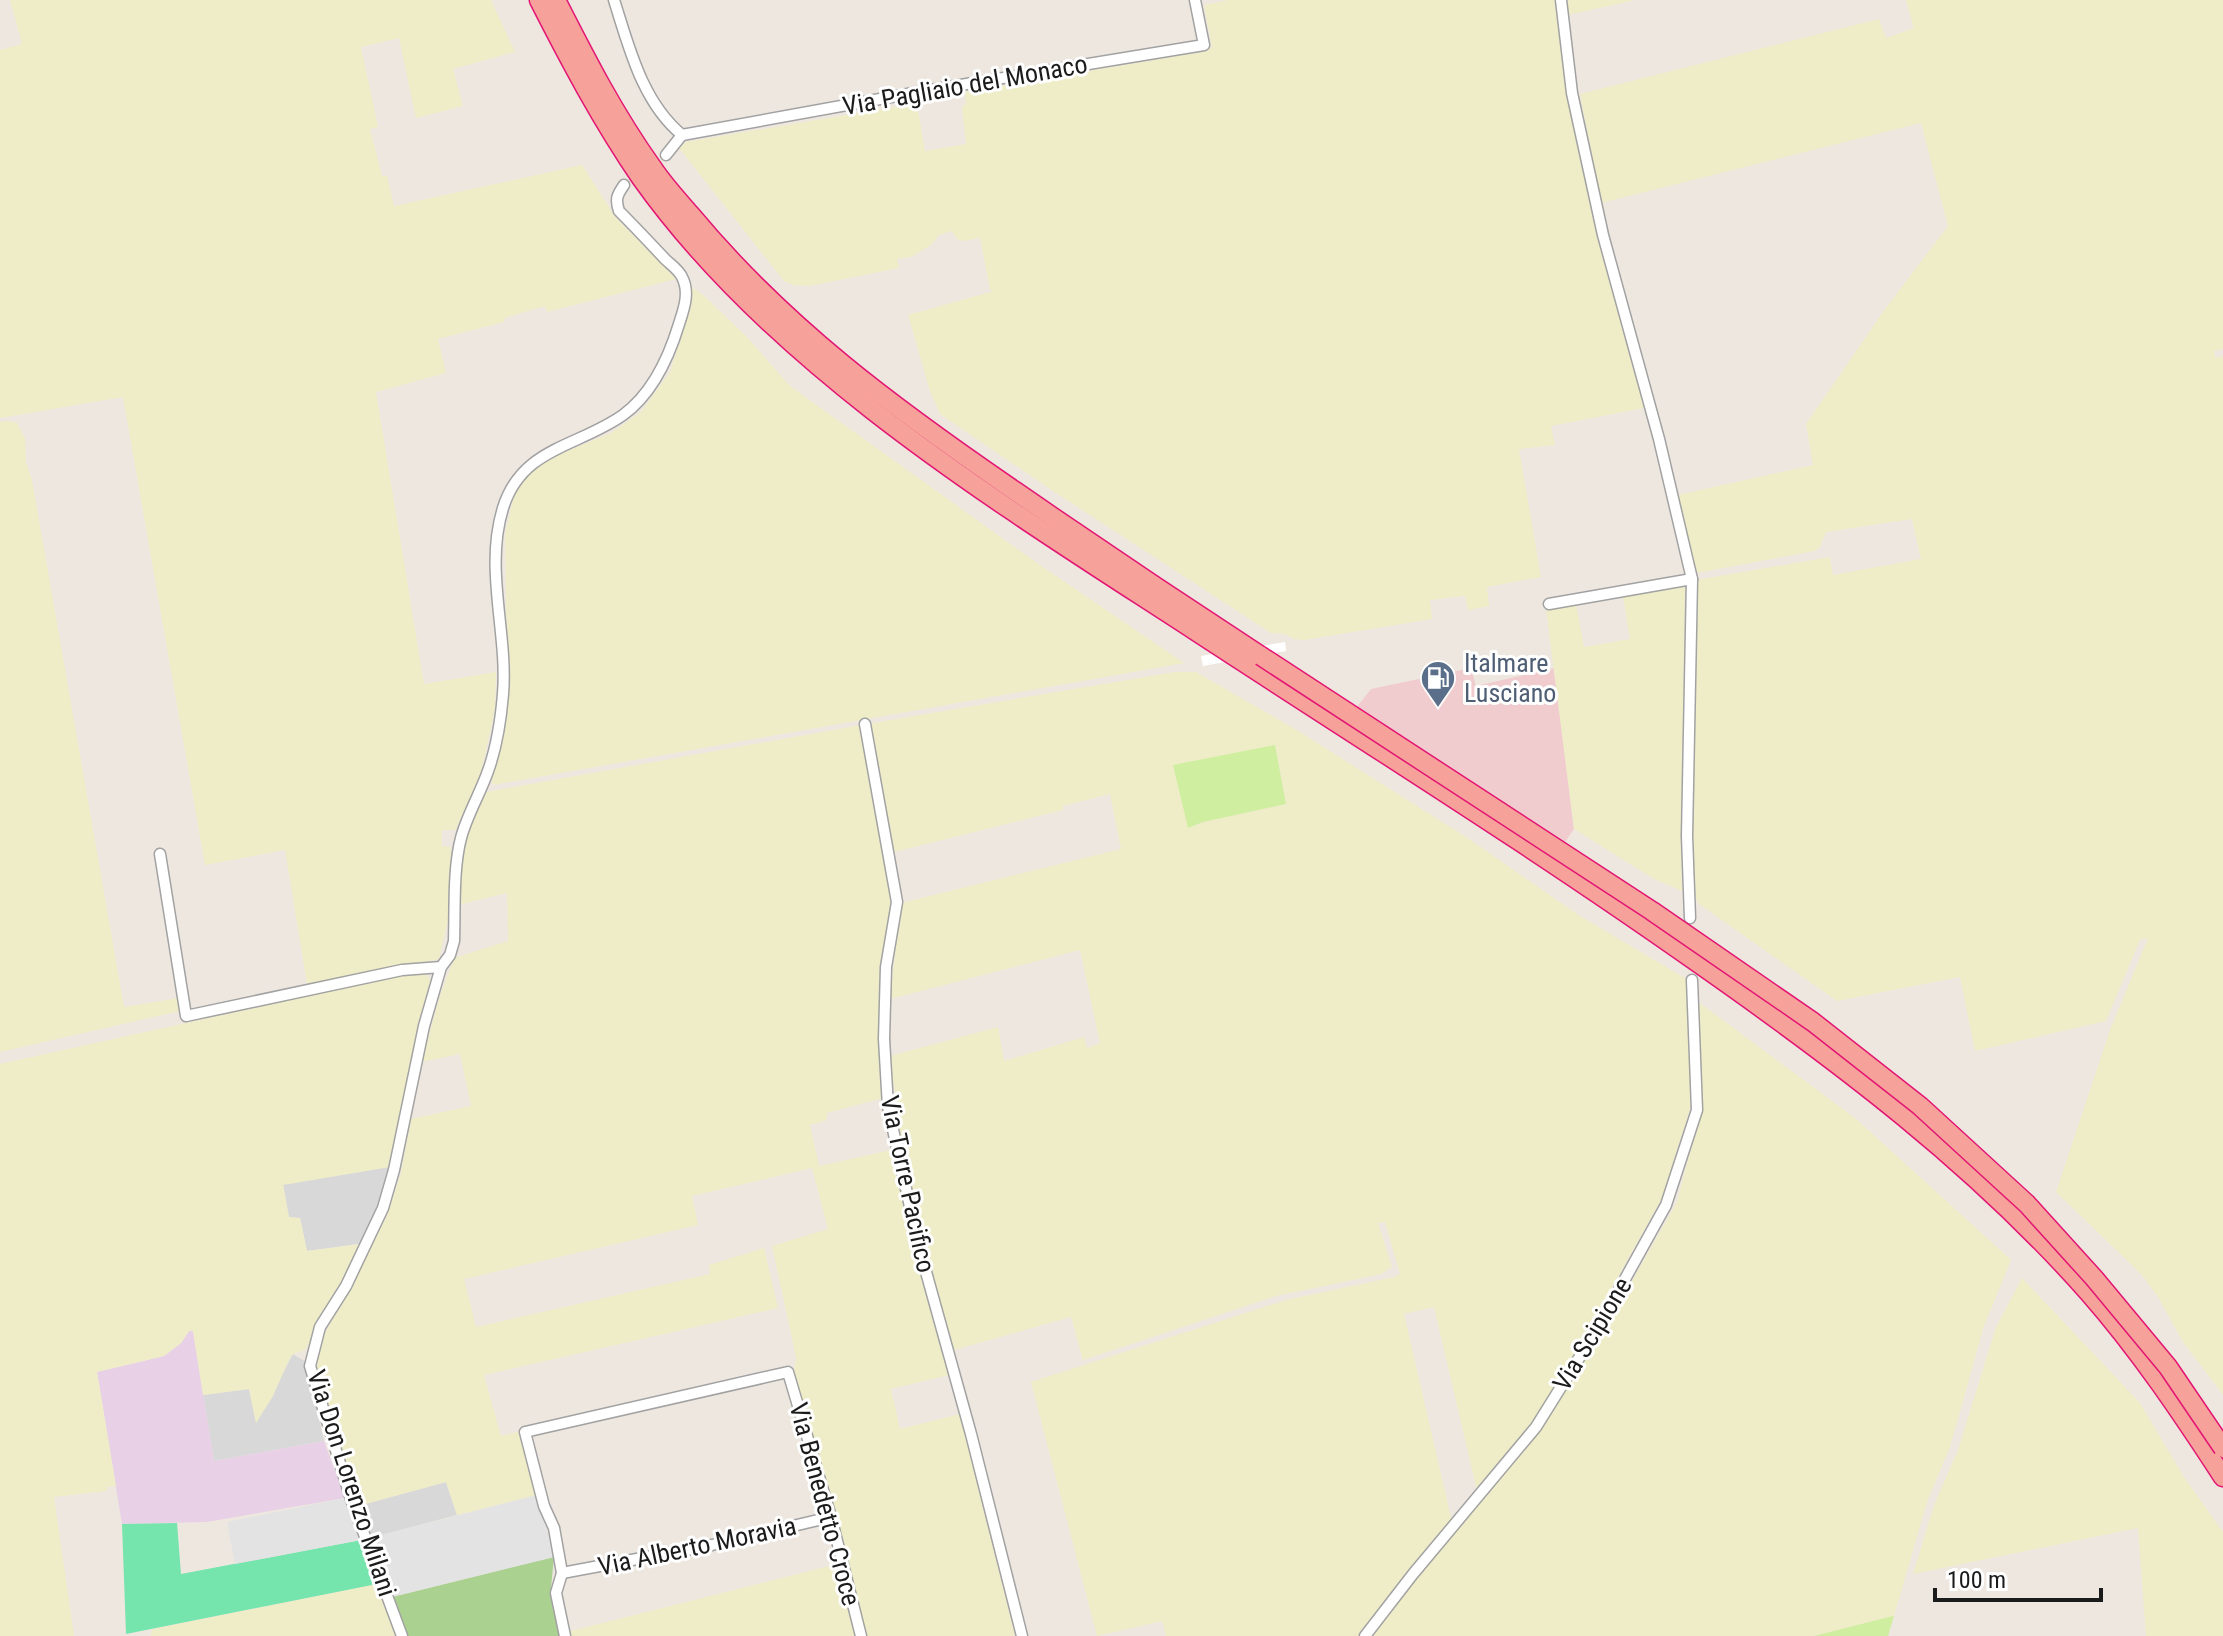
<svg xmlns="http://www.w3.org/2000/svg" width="2223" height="1636" font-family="'Roboto Condensed',sans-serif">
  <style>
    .residential { fill: #d9d8d8 }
    .commercial { fill: #f1cccf }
    .industrial { fill: #e8d1e6 }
    .farmland { fill: #efedc8; fill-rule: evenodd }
    .grass { fill: #cfeea0 }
    .forest { fill: #abd190 }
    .pitch { fill: #75e5ad }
    .parking { fill: #e3e3e3 }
    .pier { fill: #fff }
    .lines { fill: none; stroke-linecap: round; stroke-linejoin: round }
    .minor-casing { stroke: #a2a2a2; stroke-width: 13 }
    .trunk-casing { stroke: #e31574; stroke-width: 21 }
    .minor { stroke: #fff; stroke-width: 10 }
    .trunk { stroke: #f6a29a; stroke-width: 18 }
    .trunk-bridge-casing { stroke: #e31574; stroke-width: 21; stroke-linecap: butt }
    .trunk-bridge { stroke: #f6a29a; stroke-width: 18 }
    .labels { text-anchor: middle; stroke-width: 6; stroke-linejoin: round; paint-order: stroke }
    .street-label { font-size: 26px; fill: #1b1b1b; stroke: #fff }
    .service-label { font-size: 26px; fill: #4e5e75; stroke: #fff; text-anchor: start }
  </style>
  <rect width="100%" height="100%" fill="#eee7df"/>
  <g class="residential">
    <path d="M399,1165L384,1218L372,1242L307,1251L300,1218H289L283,1184Z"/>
    <path d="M293,1354L306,1362L324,1441L214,1461L203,1395L249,1389L256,1422Z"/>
    <path d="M446,1482L457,1515L370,1538L358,1506Z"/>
  </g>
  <path class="commercial" d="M1471,668L1476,686L1555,668L1574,829L1565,842L1356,708L1371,689Z"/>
  <path class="industrial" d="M189,1331H193L214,1461L324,1441L345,1498L207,1522L122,1524L97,1372L164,1356L181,1343Z"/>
  <g class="farmland">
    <path d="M10,0H491L515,52L453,69L463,106L416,118L399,38L361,47L378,127L370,129L382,176H387L394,206L582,165L616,218L676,279L547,312L545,306L505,318L504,322L438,339L446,373L376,392L424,684L496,672L495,710L479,780L455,830H442V846L451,847L449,916L439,959L307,984L285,850L205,865L123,397L0,418V50L22,44Z"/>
    <path d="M1228,0H1557L1567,88L1595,228L1644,408L1551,426L1555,445L1519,449L1541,577L1487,587L1489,606L1468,610L1465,596L1430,600L1432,619L1304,640L1294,639L1285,634L1271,633L1053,491L940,414L930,391L908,315L994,291L990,290L980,238L962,241L957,239L952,231L939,235L931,245L911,257L897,259L899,268L809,286L793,285L784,281L679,148L686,142L917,103L925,151L966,144L962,108L966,103L965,92L1207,51L1212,47L1204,5Z"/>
    <path d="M1566,0H1635L1568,15Z"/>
    <path d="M1906,0H2223V349L2214,351L2215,358L2223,356V1395L2183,1342L2158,1297L2141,1274L2056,1192L2110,1030L2148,938L2140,940L2106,1021L1975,1051L1960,977L1837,1001L1699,904L1696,898L1692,851L1696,580L1830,557L1833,575L1921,559L1912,519L1826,532L1820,547L1814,551L1697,573L1678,495L1813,465L1806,424L1885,309L1948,226L1921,123L1601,203L1580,94L1879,19L1886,38L1914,28Z"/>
    <path d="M691,287L702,294L748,338L790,386L1037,563L1184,663L493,785L491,777L508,706L505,534L516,487L525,476L553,457L611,433L641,412L670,372L690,310Z"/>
    <path d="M8,421L17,423L25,439L26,462L32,480L124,1007L179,998L180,1011L0,1052V422Z"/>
    <path d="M1685,586L1681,843L1682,891L1654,879L1574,829L1546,609L1576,604L1584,647L1630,639L1623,597Z"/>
    <path d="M1175,672H1196L1295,729L1466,837L1580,916L1690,981L1693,1070L1690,1109L1662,1198L1553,1393L1525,1433L1477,1491L1434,1307L1404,1314L1452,1522L1360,1636H1166L1162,1621L1097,1636L1031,1382L1286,1300L1394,1277L1400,1274L1385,1222L1378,1223L1392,1267L1381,1274L1276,1296L1083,1360L1071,1317L954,1350L906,1176L890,1056L998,1027L1004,1061L1084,1037L1087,1048L1100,1043L1080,950L890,999L901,903L1121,849L1110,794L1063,806V810L894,852L870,729L873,723ZM1275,745L1286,804L1203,822L1188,828Z"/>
    <path d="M861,725L892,899L882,964L878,1022L883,1098L827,1113V1120L810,1125L819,1166L891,1150L895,1173L949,1375L891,1389L900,1429L960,1414L1015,1636H864L838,1527L794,1373L796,1357L772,1246L828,1229L812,1168L692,1196L698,1225L464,1279L476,1327L710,1274L709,1265L764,1248L778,1308L484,1375L501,1436L520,1431L537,1495L457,1515L446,1482L358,1506L320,1388L316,1359L324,1335L386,1218L401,1173L411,1119L471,1106L460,1054L422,1062L438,1002L454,958L508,941L507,893L458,905L462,840L478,802L486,792Z"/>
    <path d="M413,973L425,974L433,983L390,1167L283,1185L289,1217L300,1218L307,1251L362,1244L342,1285L305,1350L293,1354L289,1360L273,1396L256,1423L249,1389L203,1395L193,1331H189L181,1343L164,1356L97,1372L116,1486L107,1487V1491L54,1497L74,1636H0V1064Z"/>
    <path d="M1697,1001L1855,1118L2011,1260L1984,1326L1950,1447L1927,1502L1894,1616L1814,1636H1368L1554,1406L1611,1318L1677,1202L1700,1114Z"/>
    <path d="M2022,1278L2140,1403L2184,1477L2223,1532V1636H2146L2138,1528L1913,1574L1934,1505L1958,1450L1996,1327Z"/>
    <path d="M841,1563L858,1636H568L567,1632Z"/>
    <path d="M377,1584L398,1636H150L153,1629Z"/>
  </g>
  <g class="grass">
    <path d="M1275,745L1286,804L1203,822L1188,828L1173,765Z"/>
    <path d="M1894,1616L1888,1636H1814L1893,1616Z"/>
  </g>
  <path class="forest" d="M554,1557L551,1588L562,1636H406L392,1597Z"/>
  <path class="pitch" d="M177,1523L181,1574L361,1540L377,1584L126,1634L122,1524Z"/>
  <g class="parking">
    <path d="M537,1495L554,1557L392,1597L370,1538Z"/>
    <path d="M345,1498L361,1540L235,1564L227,1522Z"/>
  </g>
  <path class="pier" d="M1285,642L1286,651L1203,666L1201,656Z"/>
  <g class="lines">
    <g class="minor-casing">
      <g id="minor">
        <path d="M614,0C629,47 642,102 682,135"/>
        <path d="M1561,0L1572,93L1603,235L1659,439L1692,579L1687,836L1690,918"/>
        <path d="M682,135L924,91L1204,45L1195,0"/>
        <path d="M666,155L682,135"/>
        <path d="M1549,604L1692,579"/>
        <path d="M865,724L897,902L886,967L884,1039L888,1107L918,1243L971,1434L1022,1636"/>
        <path d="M160,854L186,1016L402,970L441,967"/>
        <path d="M562,1573L712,1545L831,1517"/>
        <path d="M402,1636L351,1499L310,1366L320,1327L346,1286L383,1208L394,1170L424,1026L441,967L450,955L454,941C455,909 453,868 461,838C467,815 480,794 488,771C496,749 501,718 503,694C508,633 484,569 503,508C522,447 578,447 623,415C652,394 669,357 679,324C684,309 690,292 682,277C679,270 670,264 665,259C650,243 635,227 619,211C615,199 617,195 624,185"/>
        <path d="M565,1636L556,1593L562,1573L554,1528L544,1506L525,1432L788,1372L831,1517L861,1636"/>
        <path d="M1365,1636L1413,1574L1536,1427L1599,1326L1666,1205L1697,1110L1692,980"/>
      </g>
    </g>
    <g class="trunk-casing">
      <g id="trunk">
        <path d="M539,0C570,61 602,121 641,178C775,367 1002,505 1194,630C1362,740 1534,847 1698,963C1838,1061 1975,1164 2089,1293C2139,1350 2182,1414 2223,1477"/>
        <path d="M556,0C585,57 614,114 652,167C663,184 677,199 690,214C785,328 894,408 1015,491C1096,547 1178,602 1261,656"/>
      </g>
    </g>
    <use href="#minor" class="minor"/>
    <use href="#trunk" class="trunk"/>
    <g class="trunk-bridge-casing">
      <path id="trunk-bridge" d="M1261,656L1652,911L1813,1022L1920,1106L2027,1204L2094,1278L2168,1367L2223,1448"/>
    </g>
    <use href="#trunk-bridge" class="trunk-bridge"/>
  </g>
  <defs>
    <g id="fuel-pin" transform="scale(1.8)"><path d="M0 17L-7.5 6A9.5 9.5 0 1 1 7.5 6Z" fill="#5c6f8a" stroke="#fff"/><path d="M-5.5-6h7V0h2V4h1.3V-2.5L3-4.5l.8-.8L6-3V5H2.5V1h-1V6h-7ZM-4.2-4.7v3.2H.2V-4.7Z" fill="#fff"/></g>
  </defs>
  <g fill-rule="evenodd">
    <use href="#fuel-pin" x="1438" y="678"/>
  </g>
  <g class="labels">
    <g class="street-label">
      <text transform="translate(965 85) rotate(-10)" y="9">Via Pagliaio del Monaco</text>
      <text transform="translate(908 1184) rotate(78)" y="9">Via Torre Pacifico</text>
      <text transform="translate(1592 1334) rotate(-59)" y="9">Via Scipione</text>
      <text transform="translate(352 1483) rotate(72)" y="9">Via Don Lorenzo Milani</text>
      <text transform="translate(825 1504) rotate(75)" y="9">Via Benedetto Croce</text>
      <text transform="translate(697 1546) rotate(-12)" y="9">Via Alberto Moravia</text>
    </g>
    <g class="service-label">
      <text x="1464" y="672">Italmare<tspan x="1464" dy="30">Lusciano</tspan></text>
    </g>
  </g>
  <path d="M1935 1588v12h166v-12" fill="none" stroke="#1b1b1b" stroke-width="4"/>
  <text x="1947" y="1588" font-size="24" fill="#1b1b1b" stroke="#ffffff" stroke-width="6" paint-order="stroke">100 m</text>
</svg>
